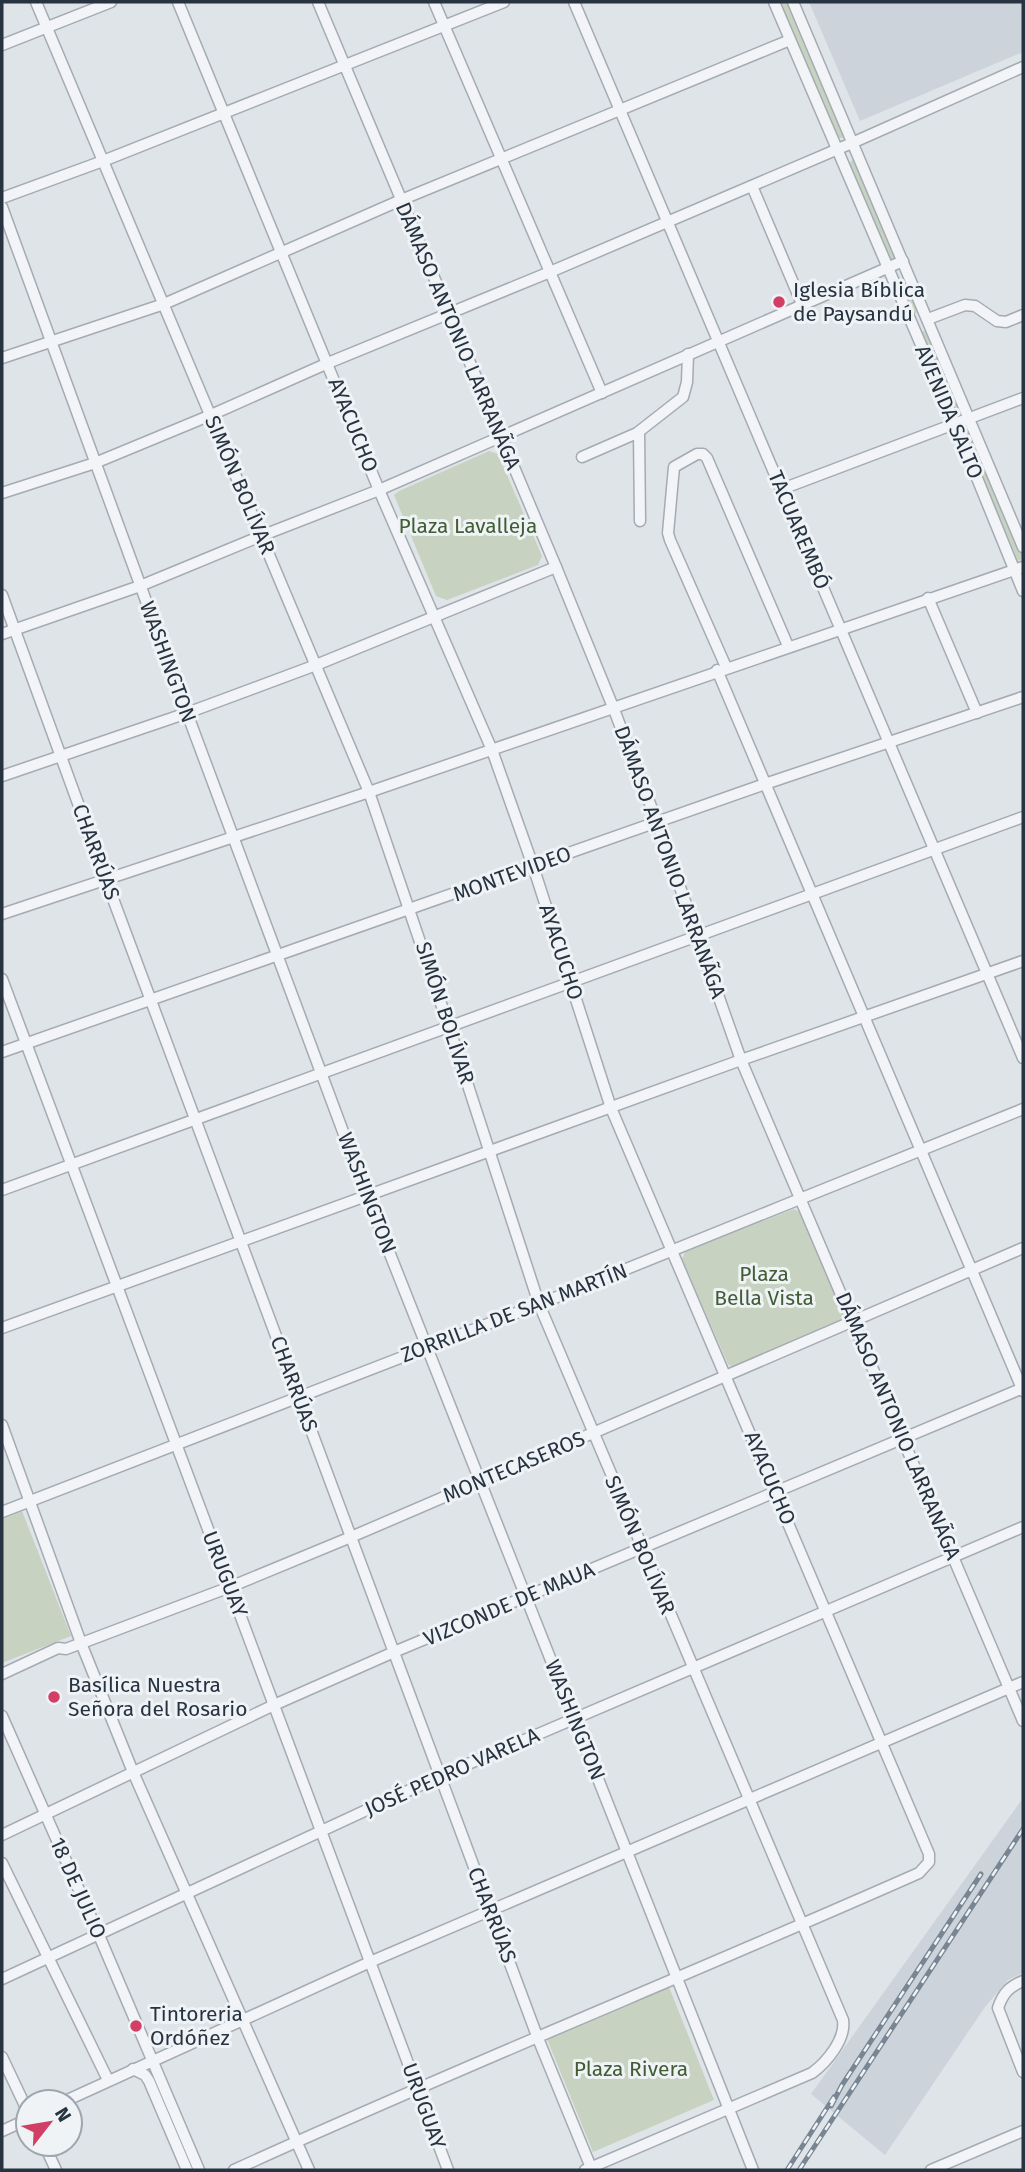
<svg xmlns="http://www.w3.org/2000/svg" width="1025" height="2172" font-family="'Fira Sans',sans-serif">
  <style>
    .built { fill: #cdd3db }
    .green { fill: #c7d3c0 }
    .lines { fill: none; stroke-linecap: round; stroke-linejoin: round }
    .minor-casing { stroke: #a4abb3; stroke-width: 13 }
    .minor { stroke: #f2f4f7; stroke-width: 10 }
    .rail-casing { stroke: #788593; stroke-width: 5 }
    .rail { stroke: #eff3f6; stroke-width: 2.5; stroke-dasharray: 8; stroke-linecap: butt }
    .poi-dot { fill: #d23f65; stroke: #eff3f6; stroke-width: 2.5 }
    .labels { text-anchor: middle; stroke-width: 6; stroke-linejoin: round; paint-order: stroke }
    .poi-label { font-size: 21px; fill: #273341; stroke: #eff3f6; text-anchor: start }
    .street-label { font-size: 21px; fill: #273341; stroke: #eff3f6 }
    .park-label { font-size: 21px; fill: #405d34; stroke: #eff3f6 }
  </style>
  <rect width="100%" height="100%" fill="#dfe4e9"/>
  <g class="built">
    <path d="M809,2H1023V52L860,121Z"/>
    <path d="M1023,1798V1973L1008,1980L985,2007L885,2155L811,2094Z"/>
  </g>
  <g class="green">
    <path d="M778,2H788L844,134L843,138H836Z"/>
    <path d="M852,160L856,162L896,256L893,261L888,259L848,166Z"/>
    <path d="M902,280H906L919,310L915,314L912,312L898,284Z"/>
    <path d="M923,331H927L959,405L956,410L953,408L921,333Z"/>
    <path d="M968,426L1023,554V559L1018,561L962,429Z"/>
    <path d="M489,451L498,454L542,556L538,565L447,600L436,596L394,495L399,491Z"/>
    <path d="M794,1209L800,1212L844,1315L842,1320L732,1367L728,1364L682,1259L685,1252Z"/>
    <path d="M22,1511L71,1636L2,1663V1519Z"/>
    <path d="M669,1987L714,2100L593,2152L547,2039Z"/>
  </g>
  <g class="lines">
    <g class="minor-casing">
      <g id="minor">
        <path d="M36,2L369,792L449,1027L539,1304L843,2020C846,2039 827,2062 812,2073L585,2170"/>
        <path d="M178,2L379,490L492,750L533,866L611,1108L929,1854V1862L919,1873C691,1974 460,2067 234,2170"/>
        <path d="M318,2L556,567L613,707L657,822L741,1060L1023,1721"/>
        <path d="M434,2L602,393"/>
        <path d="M574,2L1023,1058"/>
        <path d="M774,2L955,424L1023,591"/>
        <path d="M793,2L1023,547"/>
        <path d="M2,45L111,2"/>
        <path d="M752,186L802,304"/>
        <path d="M2,198L103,161L504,2"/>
        <path d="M2,207L187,713L367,1196L753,2170"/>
        <path d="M928,319L965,305L975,306L997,321L1006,322L1023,315"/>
        <path d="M2,358L164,304L401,200L790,40"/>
        <path d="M639,432L640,521"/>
        <path d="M582,457L637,433L683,397L687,382L688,354"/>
        <path d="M782,489L1023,398"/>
        <path d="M2,493L95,463L211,415L328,363L550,272L852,143L1023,67"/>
        <path d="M2,595L106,880L537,2036L592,2170"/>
        <path d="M928,598L977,713"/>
        <path d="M2,634L140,586L261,536L379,490L903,261"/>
        <path d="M726,667L670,540L668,533L674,467L697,454H703L707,458L788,646"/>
        <path d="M717,670L1023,1391"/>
        <path d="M2,776L187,713L316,665L556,567"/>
        <path d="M2,914L369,792L1023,567"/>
        <path d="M2,979L448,2170"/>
        <path d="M2,1052L765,784L1023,697"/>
        <path d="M2,1190L1023,817"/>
        <path d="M2,1328L741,1060L1023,961"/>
        <path d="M2,1425L81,1643L133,1772L309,2170"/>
        <path d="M2,1512C181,1441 362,1374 542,1303C703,1239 862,1173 1023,1109"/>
        <path d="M2,1674L58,1648L66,1649L230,1587L351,1537L1023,1248"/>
        <path d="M2,1716L98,1933L199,2170"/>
        <path d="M2,1835L274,1705L394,1652L1023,1388"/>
        <path d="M2,1863L108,2080"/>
        <path d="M2,1979L440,1776L1023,1527"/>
        <path d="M1023,1981C1009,1987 1003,1993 998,2008L1023,2072"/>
        <path d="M2,2057L28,2112"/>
        <path d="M133,2069L145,2075L149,2081L187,2170"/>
        <path d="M63,2102L370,1962L1023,1682"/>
        <path d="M2,2131L28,2119"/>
        <path d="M44,2144L56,2170"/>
        <path d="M931,2170L1023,2131"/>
      </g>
    </g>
    <use href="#minor" class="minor"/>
    <g class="rail-casing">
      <g id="rail">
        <path d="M831,2106L842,2085L981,1874"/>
        <path d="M787,2170L834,2097"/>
        <path d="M799,2170L1023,1829"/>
      </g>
    </g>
    <use href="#rail" class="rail"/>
  </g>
  <g class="poi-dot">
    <circle cx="779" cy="302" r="7"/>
    <circle cx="54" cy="1697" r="7"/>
    <circle cx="136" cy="2026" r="7"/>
  </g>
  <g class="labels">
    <g class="poi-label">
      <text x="793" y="297">Iglesia Bíblica<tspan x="793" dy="24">de Paysandú</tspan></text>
      <text x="68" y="1692">Basílica Nuestra<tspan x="68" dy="24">Señora del Rosario</tspan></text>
      <text x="150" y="2021">Tintoreria<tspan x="150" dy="24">Ordóñez</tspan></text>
    </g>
    <g class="street-label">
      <text transform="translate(458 336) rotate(67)" y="7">DÁMASO ANTONIO LARRANÃGA</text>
      <text transform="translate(949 412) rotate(67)" y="7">AVENIDA SALTO</text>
      <text transform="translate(353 425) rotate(68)" y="7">AYACUCHO</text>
      <text transform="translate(240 485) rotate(67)" y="7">SIMÓN BOLÍVAR</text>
      <text transform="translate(799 530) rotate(67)" y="7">TACUAREMBÓ</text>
      <text transform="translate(168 662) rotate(70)" y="7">WASHINGTON</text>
      <text transform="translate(96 852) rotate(70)" y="7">CHARRÚAS</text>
      <text transform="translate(670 862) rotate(70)" y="7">DÁMASO ANTONIO LARRANÃGA</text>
      <text transform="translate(512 874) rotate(-20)" y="7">MONTEVIDEO</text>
      <text transform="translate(561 952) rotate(72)" y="7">AYACUCHO</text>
      <text transform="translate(445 1013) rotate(72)" y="7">SIMÓN BOLÍVAR</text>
      <text transform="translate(367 1193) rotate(69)" y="7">WASHINGTON</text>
      <text transform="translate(514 1313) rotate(-21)" y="7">ZORRILLA DE SAN MARTÍN</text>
      <text transform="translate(294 1384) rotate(70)" y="7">CHARRÚAS</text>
      <text transform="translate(898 1426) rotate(67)" y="7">DÁMASO ANTONIO LARRANÃGA</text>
      <text transform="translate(514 1467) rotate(-23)" y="7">MONTECASEROS</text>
      <text transform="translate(770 1478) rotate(67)" y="7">AYACUCHO</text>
      <text transform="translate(640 1545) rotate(67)" y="7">SIMÓN BOLÍVAR</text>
      <text transform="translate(225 1574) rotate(69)" y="7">URUGUAY</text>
      <text transform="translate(509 1604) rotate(-23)" y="7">VIZCONDE DE MAUA</text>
      <text transform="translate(575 1720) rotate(68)" y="7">WASHINGTON</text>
      <text transform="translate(452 1772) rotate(-24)" y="7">JOSÉ PEDRO VARELA</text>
      <text transform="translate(78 1888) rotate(66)" y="7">18 DE JULIO</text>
      <text transform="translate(492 1915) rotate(69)" y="7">CHARRÚAS</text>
      <text transform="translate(424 2106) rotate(70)" y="7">URUGUAY</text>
    </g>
    <g class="park-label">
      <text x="468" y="533">Plaza Lavalleja</text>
      <text x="764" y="1281">Plaza<tspan x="764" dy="24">Bella Vista</tspan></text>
      <text x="631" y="2076">Plaza Rivera</text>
    </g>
  </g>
  <rect width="1025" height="2172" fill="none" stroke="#273341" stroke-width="7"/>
  <g transform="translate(49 2123) rotate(59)"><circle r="33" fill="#eff3f6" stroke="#9fa6ae" stroke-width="2"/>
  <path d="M0-5L12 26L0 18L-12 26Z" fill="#d23f65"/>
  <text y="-10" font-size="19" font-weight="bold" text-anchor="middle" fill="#273341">N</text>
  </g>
</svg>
